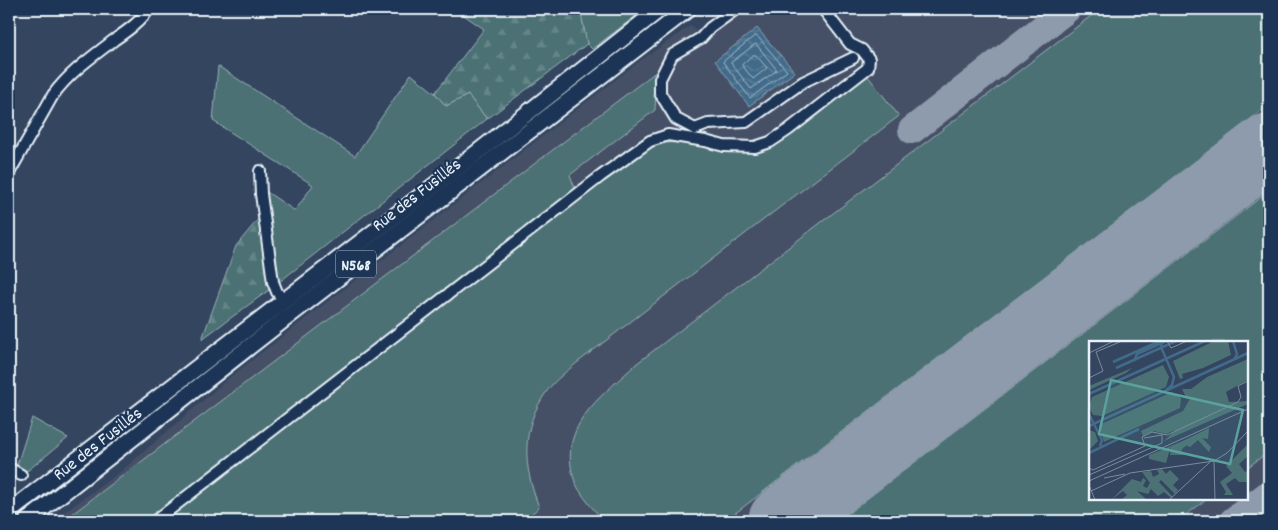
<svg xmlns="http://www.w3.org/2000/svg" width="1278" height="530" font-family="Dekko,sans-serif">
  <style>
    .built { fill: #445066; fill-rule: evenodd }
    .green { fill: #4b7174; stroke: #9ab1b6 }
    .forest { fill: url(#forest-firs); stroke: #9ab1b6 }
    .water { fill: url(#water-waves); stroke: #84a1b6 }
    .lines { fill: none; stroke-linecap: round; stroke-linejoin: round }
    .shore { stroke: #a6bbcc; stroke-width: 1 }
    .taxiway { stroke: #8e9bac; stroke-width: 28 }
    .runway { stroke: #8e9bac; stroke-width: 68 }
    .minor-casing { stroke: #e8f1f8; stroke-width: 14 }
    .highway-casing { stroke: #e8f1f8; stroke-width: 19 }
    .minor { stroke: #1d3557; stroke-width: 10 }
    .highway { stroke: #1d3557; stroke-width: 15 }
    .labels { text-anchor: middle; stroke-width: 4.5; stroke-linejoin: round; paint-order: stroke }
    .shield { fill: #1d3557; stroke: #abb9c8; stroke-width: 1 }
    .shield-label { font-size: 16px; font-weight: bold; fill: #e8f1f8 }
    .street-label { font-size: 18px; fill: #e8f1f8; stroke: #1d3557 }
    .inset-river { fill: none; stroke: #426b8a; stroke-width: 2.5 }
    .inset-road { fill: none; stroke: #7c8a9d; stroke-width: 1 }
    .view { fill: #5ba19e; fill-opacity: 0.15; stroke: #5ba19e; stroke-width: 2.5 }
    .inset-edge { fill: none; stroke: #e8f1f8; stroke-width: 2.5 }
  </style>
  <defs>
    <pattern id="forest-firs" width="22" height="20" patternUnits="userSpaceOnUse" patternTransform="scale(1.25)"><rect width="22" height="20" fill="#4b7174"/><path d="M5 1l3.5 6h-7zM16 11l3.5 6h-7z" fill="#658689"/></pattern>
    <pattern id="water-waves" width="16" height="10" patternUnits="userSpaceOnUse" patternTransform="scale(1.25)"><rect width="16" height="10" fill="#426b8a"/><path d="M0 5q4-4 8 0t8 0" fill="none" stroke="#5d819b"/></pattern>
  </defs>
  <rect width="100%" height="100%" fill="#344560"/>
  <filter id="ink" filterUnits="userSpaceOnUse"><feTurbulence type="fractalNoise" baseFrequency=".02" numOctaves="2"/><feDisplacementMap in="SourceGraphic" scale="10" xChannelSelector="R" yChannelSelector="G"/><feConvolveMatrix kernelMatrix="1 2 1 2 8 2 1 2 1" color-interpolation-filters="sRGB"/></filter>
  <g filter="url(#ink)">
    <path class="built" d="M724,9H1269V521H52L120,472L230,377L641,60L691,25L696,30ZM1090,342H1247V499H1090Z"/>
    <g class="green">
      <path d="M580,9H645L592,49L587,44Z"/>
      <path d="M1100,9H1262L1269,19V105L725,521H604C595,511 585,500 578,488C574,481 572,473 571,466C564,420 607,392 636,364Z"/>
      <path d="M218,66L355,156L411,74L435,93L446,106L468,95L487,119L269,290L264,217V190L295,211L313,185L213,121Z"/>
      <path d="M657,71L655,110L570,175L577,194L155,521H63Z"/>
      <path d="M867,75L899,116L578,362C567,371 555,380 547,391C520,429 523,466 539,507L524,521H163L645,149C683,131 715,157 754,152C784,148 842,95 867,75Z"/>
      <path d="M1269,191V451L1247,468V342H1090V499H1207L1178,521H838Z"/>
      <path d="M32,418L68,438L27,471L17,465Z"/>
    </g>
    <g class="forest">
      <path d="M455,9H580L587,44L487,119L468,95L446,106L435,93L484,29Z"/>
      <path d="M264,212L269,290L202,339L236,246Z"/>
    </g>
    <path class="water" d="M757,28L795,72L749,106L715,61Z"/>
    <g class="lines">
      <g class="shore">
        <path d="M755,36L758,37L787,71L750,98L723,62Z"/>
        <path d="M756,44L777,70L751,89L731,63Z"/>
        <path d="M753,55H756L767,68L753,79L742,65Z"/>
      </g>
      <g class="taxiway">
        <path d="M912,130L1067,9"/>
        <path d="M1258,155L1269,150"/>
        <path d="M1233,521L1269,494"/>
      </g>
      <path class="runway" d="M782,521L1269,147"/>
      <g class="minor-casing">
        <g id="minor">
          <path d="M695,129L708,124L746,122L803,82L853,58"/>
          <path d="M695,129L676,119L660,93V79L672,55L701,38L710,28L736,9"/>
          <path d="M260,171L261,194L273,282L277,292L284,301"/>
          <path d="M9,173L53,95C70,72 92,57 114,40C127,31 140,22 149,9"/>
          <path d="M9,468L21,475"/>
          <path d="M155,521L601,176L650,141L668,135L705,141L724,146L755,147L770,142L788,130L864,71L868,68L869,59L862,50L850,44L823,9"/>
        </g>
      </g>
      <g class="highway-casing">
        <g id="highway">
          <path d="M9,512L465,162L660,9"/>
          <path d="M27,521L286,318L688,9"/>
        </g>
      </g>
      <use href="#minor" class="minor"/>
      <use href="#highway" class="highway"/>
    </g>
  </g>
  <g class="labels">
    <rect class="shield" x="336" y="250.5" width="40" height="27" rx="4"/>
    <g class="shield-label">
      <text x="356" y="270">N568</text>
    </g>
    <g class="street-label">
      <text transform="translate(416 194) rotate(-38)" y="6">Rue des Fusillés</text>
      <text transform="translate(97 443) rotate(-38)" y="6">Rue des Fusillés</text>
    </g>
  </g>
  <g transform="translate(1089 341)">
    <rect width="159" height="159" fill="#344560"/>
    <path d="M125,0H139L142,14L114,27L93,33L94,37L91,38L84,20ZM159,18V39L137,51L140,61L159,60V63L75,100L86,89L77,93L65,90L54,95L52,90L94,70L102,56L98,58L93,48H102L118,36ZM74,24L80,36L77,46L13,75L4,74L0,66L3,56ZM43,27L37,32L0,49V45ZM83,51L92,57L91,67L15,101L10,84ZM120,87L119,98L113,97L122,106L120,111L109,99L101,106L95,103L94,100ZM0,89L6,91L9,100L0,109ZM158,104L159,115L150,123L156,131L159,129V141H150L146,137L137,143L144,154H135L137,151L131,141L143,132L137,125ZM82,105L77,122L60,118V114ZM73,128L77,133L81,129L90,138L84,144L89,149L86,153L72,139L70,141L84,156L82,157L75,151L69,155L62,148L59,153L48,150L58,159H32L38,154L34,150L22,159L43,138L52,141L54,137L57,139L54,145L58,147L61,142L53,131L62,130L64,136L70,133L68,129Z" fill="#4b7174"/>
    <path d="M94,100L99,103L92,109L97,114H81L82,105Z" fill="#4b7174"/>
    <path class="inset-river" d="M73,0L72,6L85,36L83,44L76,50M144,0L148,13L145,19M45,20L48,13L77,0M24,21L71,0M27,27L87,0M0,53L116,0M0,73L13,99L11,105M0,85L159,12M0,112L50,88"/>
    <path class="inset-road" d="M78,0L82,7L98,0M0,12L25,0M0,37L14,30L7,11L33,0M55,97L73,94M125,120L126,159M0,127L4,129L56,105L53,96L63,91L78,94L149,61L152,56L149,45L159,40M0,134L73,102V93M15,137L36,133M0,140L159,68M0,144L6,159M2,150L41,132L125,120L138,112L159,90M80,159L121,121"/>
    <path class="view" d="M22,39L154,69L141,123L10,93Z"/>
    <rect width="159" height="159" class="inset-edge"/>
  </g>
  <rect width="1278" height="530" fill="none" stroke="#1d3557" stroke-width="30"/>
  <rect x="15" y="15" width="1248" height="500" fill="none" stroke="#e8f1f8" stroke-width="2" filter="url(#ink)"/>
</svg>
